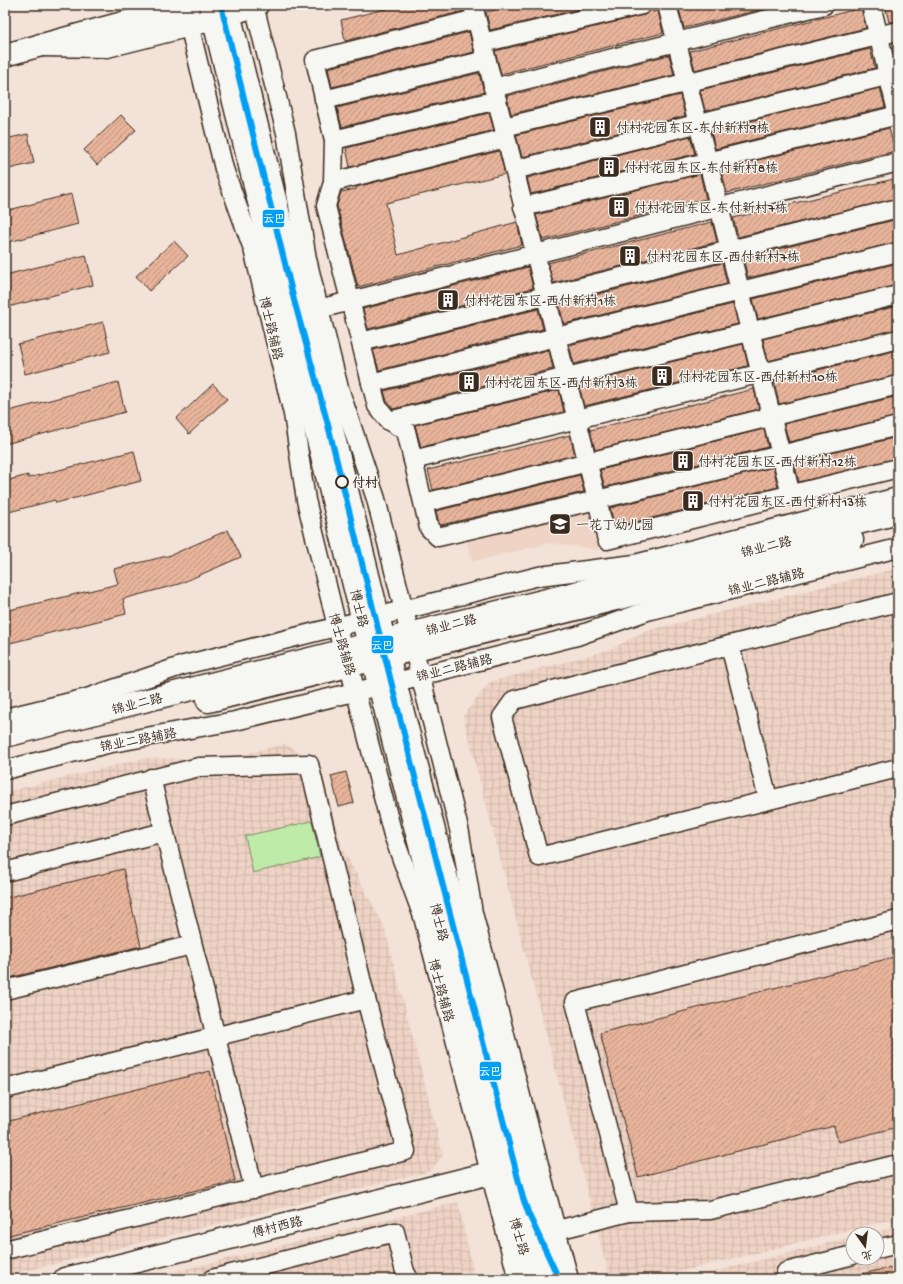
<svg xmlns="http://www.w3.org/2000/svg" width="903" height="1284" font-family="'Gochi Hand','LXGW WenKai TC',sans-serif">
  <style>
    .built { fill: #efd4c6 }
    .industrial { fill: url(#industrial-grid) }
    .garden { fill: #bfeba9; stroke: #7d8a64 }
    .building { fill: url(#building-hatch); stroke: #3b2a1e }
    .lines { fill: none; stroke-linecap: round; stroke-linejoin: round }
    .minor-casing { stroke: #3b2a1e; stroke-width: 21 }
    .tertiary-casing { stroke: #3b2a1e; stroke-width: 25 }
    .secondary-casing { stroke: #3b2a1e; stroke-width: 25 }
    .primary-casing { stroke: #3b2a1e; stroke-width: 25 }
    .minor { stroke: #f6f6f2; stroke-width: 18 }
    .tertiary { stroke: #f6f6f2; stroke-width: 22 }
    .secondary { stroke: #f6f6f2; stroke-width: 22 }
    .primary { stroke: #f6f6f2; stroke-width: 22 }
    .rail-1-casing { stroke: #f6f6f2; stroke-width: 9 }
    .rail-1 { stroke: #039ff4; stroke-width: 6 }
    .stop-dot { fill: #f6f6f2; stroke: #3b2a1e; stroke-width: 2 }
    .labels { text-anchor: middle; stroke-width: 3; stroke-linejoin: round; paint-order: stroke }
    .poi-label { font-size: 13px; fill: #3b2a1e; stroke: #f6f6f2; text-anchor: start }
    .street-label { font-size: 13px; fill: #3b2a1e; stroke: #f6f6f2 }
    .stop-label { font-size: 13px; font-weight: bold; fill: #3b2a1e; stroke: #f6f6f2; text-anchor: start }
    .line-badge { stroke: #f6f6f2; stroke-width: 1.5 }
    .badge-label { font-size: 11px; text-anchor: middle; font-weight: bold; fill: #fff }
  </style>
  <defs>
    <pattern id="industrial-grid" width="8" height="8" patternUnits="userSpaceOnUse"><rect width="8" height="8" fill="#efd4c6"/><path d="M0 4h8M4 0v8" fill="none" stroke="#ceb6aa"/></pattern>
    <pattern id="building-hatch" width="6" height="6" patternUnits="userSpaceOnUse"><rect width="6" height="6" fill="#e8b49b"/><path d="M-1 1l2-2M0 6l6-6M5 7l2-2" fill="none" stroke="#bd937e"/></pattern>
  </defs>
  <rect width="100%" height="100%" fill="#f2e2d8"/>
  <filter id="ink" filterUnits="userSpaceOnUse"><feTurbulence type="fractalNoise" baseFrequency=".025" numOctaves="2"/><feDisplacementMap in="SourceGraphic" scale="8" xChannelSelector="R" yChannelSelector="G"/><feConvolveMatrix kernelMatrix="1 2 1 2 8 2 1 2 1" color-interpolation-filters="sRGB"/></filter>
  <g filter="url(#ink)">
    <path class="built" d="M588,508L599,550L550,543L472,562L466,539Z"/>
    <g class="industrial">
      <path d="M898,568V1218L651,1279H610L463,716L490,682L609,650L646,631Z"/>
      <path d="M285,744L319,763L342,848L384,926L443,1155L431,1171L5,1276V792L145,758L221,760Z"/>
      <path d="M458,1202L475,1279H145Z"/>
      <path d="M898,1226V1279H685L853,1237V1258H877V1234H866Z"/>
    </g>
    <path class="garden" d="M312,821L320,857L253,873L245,836Z"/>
    <g class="building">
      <path d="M401,5H463L464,11L345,41L341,20Z"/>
      <path d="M515,5H597L490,30L486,12Z"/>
      <path d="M695,5H762L763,9L684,28L679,9Z"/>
      <path d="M885,5H898V21L889,22Z"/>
      <path d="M652,8L653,12L658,11L663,33L501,74L495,51L644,15L649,12Z"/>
      <path d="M861,8L866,28L695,70L690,51Z"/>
      <path d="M469,32L474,52L332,87L328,68Z"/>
      <path d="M870,49L875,68L705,111L700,90Z"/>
      <path d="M669,55L674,75L511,114L507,96Z"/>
      <path d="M479,73L484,92L342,127L337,108Z"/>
      <path d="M880,88L885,107L715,149L711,131Z"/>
      <path d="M680,95L685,116L522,157L516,135Z"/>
      <path d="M489,113L494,130L350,167L346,148Z"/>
      <path d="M121,115L136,130L97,165L84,150Z"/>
      <path d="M889,128L895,151L727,193L721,169Z"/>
      <path d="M28,134L34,163L5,170V139Z"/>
      <path d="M690,136L695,154L531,194L527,178Z"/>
      <path d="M499,151L505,174L386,203L398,255L517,222L522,245L358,287L337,206L341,192L356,189V187Z"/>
      <path d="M700,174L706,199L543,240L536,215Z"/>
      <path d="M898,178V198L738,237L733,218Z"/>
      <path d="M71,194L78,224L5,243V211Z"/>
      <path d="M898,219V242L748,278L743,258Z"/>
      <path d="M712,222L717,242L553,283L548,263Z"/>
      <path d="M174,241L188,256L149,291L136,276Z"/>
      <path d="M86,255L93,285L8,307L5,294V275Z"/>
      <path d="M722,263L727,284L564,324L559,304Z"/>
      <path d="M898,263V285L758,319L753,299Z"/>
      <path d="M528,267L533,288L368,329L363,309Z"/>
      <path d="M733,304L738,324L574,364L569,345Z"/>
      <path d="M898,306V329L768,361L763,339Z"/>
      <path d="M538,309L543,329L379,370L373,350Z"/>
      <path d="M103,322L110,352L25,374L18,344Z"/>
      <path d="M743,344L748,366L584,406L579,385Z"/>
      <path d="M549,350L553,369L393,409L387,401L384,391Z"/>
      <path d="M898,350V375L779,404L774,381Z"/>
      <path d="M118,382L125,412L5,444V412Z"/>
      <path d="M213,384L227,399L189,434L176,419Z"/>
      <path d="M754,389L759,409L595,450L590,430Z"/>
      <path d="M559,390L564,412L421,447L415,425Z"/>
      <path d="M898,396V416L789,442L784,424Z"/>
      <path d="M764,429L768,447L605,487L600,470Z"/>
      <path d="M570,435L575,455L433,490L428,470Z"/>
      <path d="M898,437V458L799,482L794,462Z"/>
      <path d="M134,451L141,481L56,503L55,500L5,513V481L28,475V478Z"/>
      <path d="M773,467L778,487L615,527L610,508Z"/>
      <path d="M580,475L584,492L441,525L439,523L436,511Z"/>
      <path d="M228,530L241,557L179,584L123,599L126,614L10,643L5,621V611L118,584L114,569L171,555Z"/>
      <path d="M346,772L354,803L339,807L331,776Z"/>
      <path d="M123,869L141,946L5,979V898Z"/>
      <path d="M898,956V1127L838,1142L834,1126L638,1177L600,1033Z"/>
      <path d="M210,1071L235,1181L5,1236V1122Z"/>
      <path d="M898,1266V1279H862L861,1274Z"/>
    </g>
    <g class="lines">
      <g class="minor-casing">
        <g id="minor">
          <path d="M254,5L286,133L307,259L319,309L339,388L376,499L460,833L473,913L569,1279"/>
          <path d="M473,5L607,540L898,468"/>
          <path d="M667,5L708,162L791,495"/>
          <path d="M871,5L898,115"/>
          <path d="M186,12L224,169L253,249L293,414L306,500L343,651L349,666L393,835L423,917L518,1279"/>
          <path d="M482,43L642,5"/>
          <path d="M493,88L824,5"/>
          <path d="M324,100L486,60"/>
          <path d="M504,127L898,31"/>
          <path d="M334,140L497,100"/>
          <path d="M514,170L898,73"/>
          <path d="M333,182L506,138"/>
          <path d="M523,207L898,115"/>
          <path d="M319,309L898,162"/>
          <path d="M898,339L413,460L429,528L438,537L597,500L898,426"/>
          <path d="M361,342L898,208"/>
          <path d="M371,383L898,252"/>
          <path d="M389,421L898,295"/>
          <path d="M413,460L406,431L389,421L377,406L326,206L333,182L334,140L315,60L476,19"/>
          <path d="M424,503L898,385"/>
          <path d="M898,602L514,700L502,717L539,857L898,768"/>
          <path d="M730,645L768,799"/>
          <path d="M5,718L87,698L184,665L435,602L539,576L635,564L898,497"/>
          <path d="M5,770L107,744L235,721L420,676L577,636L647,611L898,548"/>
          <path d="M151,778L254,1189"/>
          <path d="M5,816L199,767L309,764L366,999L406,1151L5,1250"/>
          <path d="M5,872L164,832"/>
          <path d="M5,990L192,945"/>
          <path d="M5,1089L366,999"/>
          <path d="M629,1212L575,1002L898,920"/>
          <path d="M545,1233L629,1212L710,1210L898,1164"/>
          <path d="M877,1249L898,1244"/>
          <path d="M212,1279L395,1232L405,1272L409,1279"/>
          <path d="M788,1279L786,1272L853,1255"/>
        </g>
      </g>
      <g class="tertiary-casing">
        <g id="tertiary">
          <path d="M40,45L107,46L214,19L257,5"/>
          <path d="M5,55L189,5"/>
          <path d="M65,1279L490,1173"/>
        </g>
      </g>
      <g class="secondary-casing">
        <g id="secondary">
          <path d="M208,701L852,540"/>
          <path d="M5,736L385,640L898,513"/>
        </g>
      </g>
      <g class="primary-casing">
        <g id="primary">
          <path d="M210,5L369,645L520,1239L533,1279"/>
          <path d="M227,5L388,656L552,1279"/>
        </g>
      </g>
      <use href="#minor" class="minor"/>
      <use href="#tertiary" class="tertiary"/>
      <use href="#secondary" class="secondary"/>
      <use href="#primary" class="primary"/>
      <g class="rail-1-casing">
        <path id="rail-1" d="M221,5L294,300L327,421L404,734L523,1198L529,1215L559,1279"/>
      </g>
      <use href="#rail-1" class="rail-1"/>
    </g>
  </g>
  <defs>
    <g id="building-square" transform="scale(1.15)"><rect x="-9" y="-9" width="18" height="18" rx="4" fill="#3b2a1e" stroke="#f6f6f2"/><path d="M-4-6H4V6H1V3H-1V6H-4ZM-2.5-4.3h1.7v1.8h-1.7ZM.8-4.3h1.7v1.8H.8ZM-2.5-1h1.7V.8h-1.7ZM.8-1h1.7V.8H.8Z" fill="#fff"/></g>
    <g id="school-square" transform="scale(1.15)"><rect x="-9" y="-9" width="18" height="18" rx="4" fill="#3b2a1e" stroke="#f6f6f2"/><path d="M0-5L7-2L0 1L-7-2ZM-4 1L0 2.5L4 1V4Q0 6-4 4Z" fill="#fff"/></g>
  </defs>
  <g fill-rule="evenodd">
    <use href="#building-square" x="600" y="127"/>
    <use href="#building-square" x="609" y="167"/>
    <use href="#building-square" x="619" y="207"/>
    <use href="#building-square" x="630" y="256"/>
    <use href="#building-square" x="448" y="300"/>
    <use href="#building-square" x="662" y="376"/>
    <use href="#building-square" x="469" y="382"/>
    <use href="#building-square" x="683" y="461"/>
    <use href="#building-square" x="693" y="501"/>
    <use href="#school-square" x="560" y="524"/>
  </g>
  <circle class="stop-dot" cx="342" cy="482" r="6"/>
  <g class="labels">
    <g class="poi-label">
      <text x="616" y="132">付村花园东区-东付新村9栋</text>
      <text x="624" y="172">付村花园东区-东付新村8栋</text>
      <text x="634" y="212">付村花园东区-东付新村7栋</text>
      <text x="646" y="261">付村花园东区-西付新村7栋</text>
      <text x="464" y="305">付村花园东区-西付新村1栋</text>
      <text x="678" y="381">付村花园东区-西付新村10栋</text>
      <text x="484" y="387">付村花园东区-西付新村3栋</text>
      <text x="698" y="466">付村花园东区-西付新村12栋</text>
      <text x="708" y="506">付村花园东区-西付新村13栋</text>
      <text x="576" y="529">一花丁幼儿园</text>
    </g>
    <g class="street-label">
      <text transform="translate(272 328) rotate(77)" y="5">博士路辅路</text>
      <text transform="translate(766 546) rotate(-14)" y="5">锦业二路</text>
      <text transform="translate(766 581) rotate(-14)" y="5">锦业二路辅路</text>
      <text transform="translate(360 608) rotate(76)" y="5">博士路</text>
      <text transform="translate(451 624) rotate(-14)" y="5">锦业二路</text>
      <text transform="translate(343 644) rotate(74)" y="5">博士路辅路</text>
      <text transform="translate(454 667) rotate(-14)" y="5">锦业二路辅路</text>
      <text transform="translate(137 703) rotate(-14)" y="5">锦业二路</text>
      <text transform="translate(138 739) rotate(-11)" y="5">锦业二路辅路</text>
      <text transform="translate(440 922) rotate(76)" y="5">博士路</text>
      <text transform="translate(442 990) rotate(75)" y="5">博士路辅路</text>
      <text transform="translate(277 1226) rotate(-14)" y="5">傅村西路</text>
      <text transform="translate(520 1236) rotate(74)" y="5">博士路</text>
    </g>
    <g class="stop-label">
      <text x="352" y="487">付村</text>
    </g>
  </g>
  <g class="line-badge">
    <rect x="262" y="209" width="23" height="19" rx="4" fill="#039ff4"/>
    <rect x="371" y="635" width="23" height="19" rx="4" fill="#039ff4"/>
    <rect x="479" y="1061" width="23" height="20" rx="4" fill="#039ff4"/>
  </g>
  <g class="badge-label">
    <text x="274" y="222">云巴</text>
    <text x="382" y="649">云巴</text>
    <text x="490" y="1075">云巴</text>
  </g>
  <rect width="903" height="1284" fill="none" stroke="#f6f6f2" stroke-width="20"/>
  <rect x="10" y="10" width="883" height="1264" fill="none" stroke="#3b2a1e" stroke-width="1.5" filter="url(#ink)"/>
  <g transform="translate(865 1246) rotate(166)"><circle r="19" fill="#f6f6f2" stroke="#aba49d"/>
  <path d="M0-3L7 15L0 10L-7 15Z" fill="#3b2a1e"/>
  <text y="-6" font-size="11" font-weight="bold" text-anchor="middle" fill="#3b2a1e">北</text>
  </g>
</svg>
